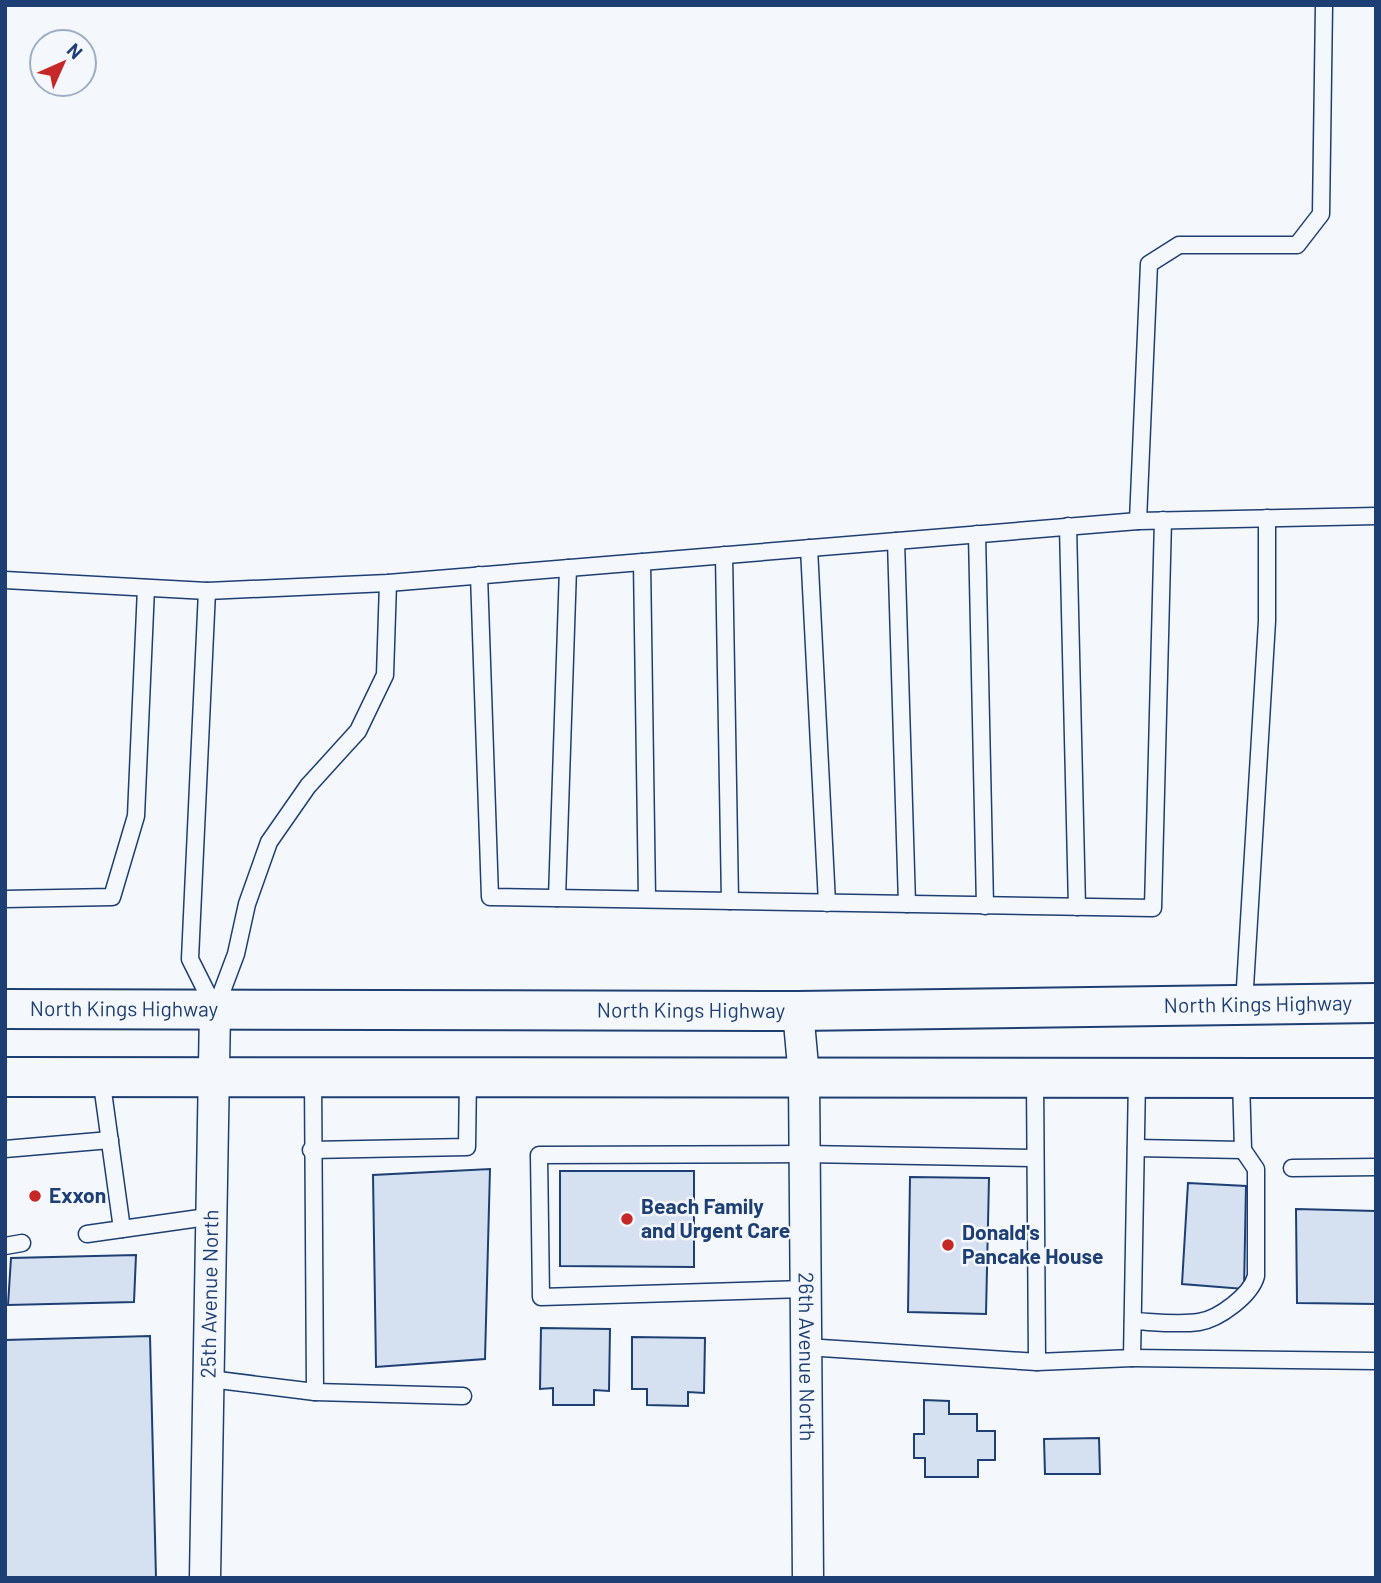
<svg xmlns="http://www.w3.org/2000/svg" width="1381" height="1583" font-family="Barlow,sans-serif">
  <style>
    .building { fill: #d5e0f0; stroke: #1d3f73; stroke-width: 2 }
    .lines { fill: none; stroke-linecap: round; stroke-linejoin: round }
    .service-casing { stroke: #1d3f73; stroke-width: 19 }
    .minor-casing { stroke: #1d3f73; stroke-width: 33 }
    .primary-casing { stroke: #1d3f73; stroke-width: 42 }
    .service { stroke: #f4f7fb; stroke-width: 16 }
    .minor { stroke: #f4f7fb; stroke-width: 30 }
    .primary { stroke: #f4f7fb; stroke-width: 38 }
    .poi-dot { fill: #c62828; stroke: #f4f7fb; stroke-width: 2.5 }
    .labels { text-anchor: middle; stroke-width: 5; stroke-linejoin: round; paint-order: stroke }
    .street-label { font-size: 21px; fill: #1d3f73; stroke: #f4f7fb }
    .poi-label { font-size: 21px; font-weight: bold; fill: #1d3f73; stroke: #f4f7fb; text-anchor: start }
  </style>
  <rect width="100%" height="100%" fill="#f4f7fb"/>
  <g class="building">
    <path d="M490,1169L485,1359L376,1367L373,1175Z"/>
    <path d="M560,1171H694V1267L560,1266Z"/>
    <path d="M910,1177L989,1178L986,1314L908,1312Z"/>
    <path d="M1188,1183L1246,1186L1244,1289L1182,1284Z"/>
    <path d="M1296,1209L1376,1211V1304L1297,1303Z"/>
    <path d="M136,1255L134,1302L8,1305L11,1258Z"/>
    <path d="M541,1328L610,1329L609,1391L594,1390V1405H553V1388L540,1389Z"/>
    <path d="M150,1336L156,1578H5V1340Z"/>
    <path d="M632,1337L705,1338L704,1393L688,1392V1406L647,1405V1389H632Z"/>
    <path d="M924,1400L949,1401V1414H977V1431H995V1460H978V1477H925V1458H914V1434H924Z"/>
    <path d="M1099,1438L1100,1474H1045L1044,1439Z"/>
  </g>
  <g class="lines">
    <g class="service-casing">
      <g id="service">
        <path d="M1138,521L1149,264L1179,245H1297L1321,214L1324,5"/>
        <path d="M1068,526L1077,907"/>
        <path d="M977,534L985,906"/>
        <path d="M896,541L907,904"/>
        <path d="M809,548L827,903"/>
        <path d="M724,555L730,901"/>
        <path d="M642,562L647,899"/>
        <path d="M479,575L490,897L1153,908L1163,520"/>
        <path d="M5,580L207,591L388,583L1138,521L1376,516"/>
        <path d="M207,591L190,959L215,1009"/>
        <path d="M557,898L568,568"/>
        <path d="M5,899L112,897L136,816L146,588"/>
        <path d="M1244,1004L1267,621V518"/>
        <path d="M215,1010L236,954L247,904L269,842L308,786L358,731L385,675L388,583"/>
        <path d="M313,1076L315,1392"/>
        <path d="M101,1077L122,1229"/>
        <path d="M1136,1148L1243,1150"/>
        <path d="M5,1149L110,1140"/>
        <path d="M311,1150L467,1147L468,1076"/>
        <path d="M1292,1168L1376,1167"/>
        <path d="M87,1234L214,1216"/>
        <path d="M5,1246L22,1243"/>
        <path d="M806,1289L541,1297L539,1155L805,1154L1035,1158"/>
        <path d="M1133,1321C1154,1322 1178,1325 1199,1322C1219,1319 1251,1295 1256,1276V1169L1243,1150L1241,1079"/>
        <path d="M806,1347L1037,1362L1035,1078"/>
        <path d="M1132,1358L1376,1361"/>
        <path d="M1037,1362L1132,1358L1137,1079"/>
        <path d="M210,1379L315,1392L463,1396"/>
      </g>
    </g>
    <g class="minor-casing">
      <g id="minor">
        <path id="s1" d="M798,1011L804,1077L808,1578"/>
        <path id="s2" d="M205,1578L215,1010"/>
      </g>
    </g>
    <g class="primary-casing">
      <g id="primary">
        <path id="s3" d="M5,1009L798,1011L1376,1003"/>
        <path d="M5,1077L1376,1078"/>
      </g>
    </g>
    <use href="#service" class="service"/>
    <use href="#minor" class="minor"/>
    <use href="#primary" class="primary"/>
  </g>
  <g class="poi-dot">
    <circle cx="35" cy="1196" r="7"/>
    <circle cx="627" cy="1219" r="7"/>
    <circle cx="948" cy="1245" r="7"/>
  </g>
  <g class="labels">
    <g class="street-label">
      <text dy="7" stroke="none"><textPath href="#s3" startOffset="1253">North Kings Highway</textPath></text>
      <text dy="7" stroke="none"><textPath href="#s3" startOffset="119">North Kings Highway</textPath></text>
      <text dy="7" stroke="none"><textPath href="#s3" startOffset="686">North Kings Highway</textPath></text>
      <text dy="7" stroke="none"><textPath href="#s2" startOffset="284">25th Avenue North</textPath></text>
      <text dy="7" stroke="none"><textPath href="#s1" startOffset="346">26th Avenue North</textPath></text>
    </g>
    <g class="poi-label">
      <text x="49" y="1203">Exxon</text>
      <text x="641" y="1214">Beach Family<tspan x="641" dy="24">and Urgent Care</tspan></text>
      <text x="962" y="1240">Donald's<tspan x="962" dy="24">Pancake House</tspan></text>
    </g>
  </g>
  <rect width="1381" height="1583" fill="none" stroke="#1d3f73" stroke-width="14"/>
  <g transform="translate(63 63) rotate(45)"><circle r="33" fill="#f4f7fb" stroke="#9eadc5" stroke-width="2"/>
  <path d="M0-5L12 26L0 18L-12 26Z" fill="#c62828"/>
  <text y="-10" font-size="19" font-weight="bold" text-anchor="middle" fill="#1d3f73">N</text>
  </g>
</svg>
